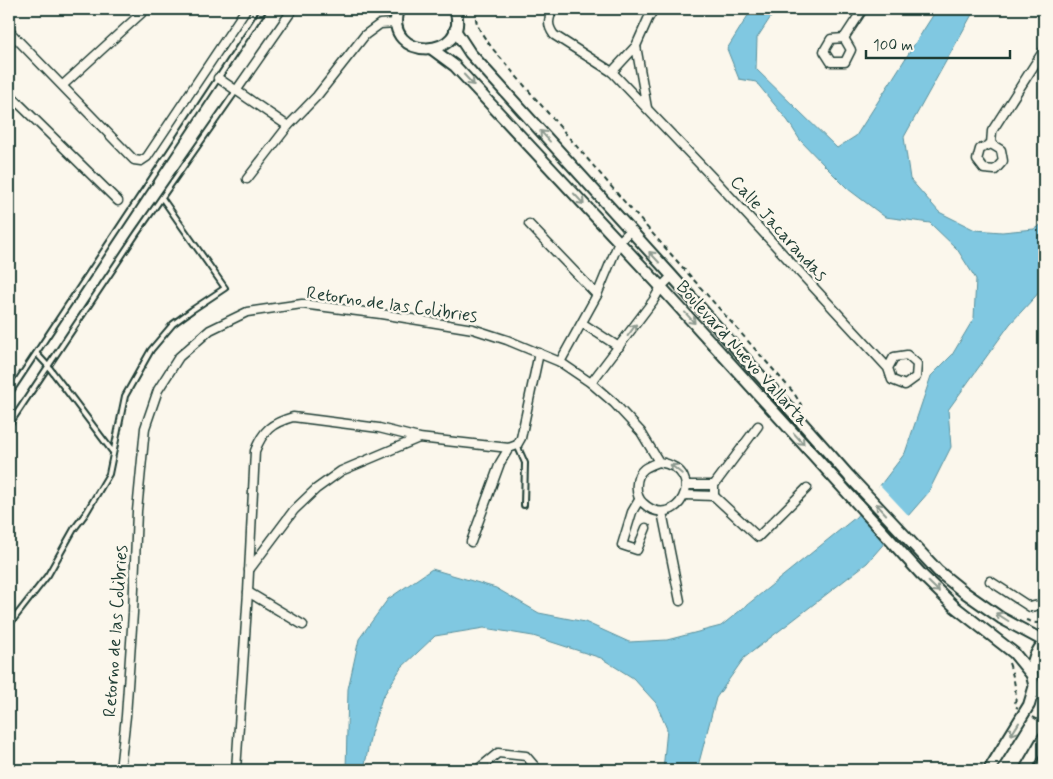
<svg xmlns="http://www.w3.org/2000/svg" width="1053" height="779" font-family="Mynerve,sans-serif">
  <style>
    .water { fill: #80c8e1; stroke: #59909c }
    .pier { fill: #fbf7ec }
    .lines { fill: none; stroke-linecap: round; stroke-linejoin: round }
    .service-casing { stroke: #1f3d34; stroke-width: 8 }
    .minor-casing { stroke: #1f3d34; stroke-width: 11 }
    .secondary-casing { stroke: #1f3d34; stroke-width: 14 }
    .path { stroke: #1f3d34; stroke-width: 2; stroke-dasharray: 5 4; stroke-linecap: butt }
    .service { stroke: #fbf7ec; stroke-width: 4 }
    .minor { stroke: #fbf7ec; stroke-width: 8 }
    .secondary { stroke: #fbf7ec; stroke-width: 10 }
    .oneway { stroke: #8d9a90 }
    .labels { text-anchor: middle; stroke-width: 5; stroke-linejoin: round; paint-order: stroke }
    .street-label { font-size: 18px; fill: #1f3d34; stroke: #fbf7ec }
  </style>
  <rect width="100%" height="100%" fill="#fbf7ec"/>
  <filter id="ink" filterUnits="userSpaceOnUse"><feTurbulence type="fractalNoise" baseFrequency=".02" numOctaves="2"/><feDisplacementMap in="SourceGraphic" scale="10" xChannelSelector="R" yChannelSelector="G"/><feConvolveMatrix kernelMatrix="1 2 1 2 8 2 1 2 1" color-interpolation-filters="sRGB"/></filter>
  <g filter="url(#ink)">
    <path class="water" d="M752,9H776L757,38L756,69L837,148L856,136L937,9H975L904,137L910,179L939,212L975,230L1002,232L1034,229L1044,223V287L1010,324L948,410L951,447L928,493L867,563L744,658L716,698L697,770H663L667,729L656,703L633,678L601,658L533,636L484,628L435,636L401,668L382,698L371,733L364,770H346L348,689L359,639L388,599L432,569L496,588L539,613L585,622L629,642L667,640L721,626L856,517L905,453L931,376L952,355L974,318L976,279L957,249L930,223L885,217L848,189L824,165L800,140L788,121L756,82L739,79L727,49Z"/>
    <path class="pier" d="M880,485L910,517L894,536L864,503Z"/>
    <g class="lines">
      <g class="service-casing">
        <g id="service">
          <path d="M37,354L48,366L112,451"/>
          <path d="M9,394L264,9"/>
          <path d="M9,425L137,233L236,91"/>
          <path d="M517,445L525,463L524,505"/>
          <path d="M9,625L48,575L74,529L86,513L109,474L125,396L151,350L173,324L192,310L225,288L162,198"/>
        </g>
      </g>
      <g class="minor-casing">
        <g id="minor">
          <path d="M553,9C548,20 547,25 554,35L612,72L713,178L888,368L892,380L905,385L916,377L917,364L907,355L894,357L888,368"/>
          <path d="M9,31L134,160L141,161L147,157L246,9"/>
          <path d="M844,38L851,50L845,62H831L824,51L831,39Z"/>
          <path d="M844,38L863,9"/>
          <path d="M636,46L647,108"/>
          <path d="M612,72L636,46L648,19L654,9"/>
          <path d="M218,78L288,126"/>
          <path d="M63,85L146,9"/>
          <path d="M236,91L293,9"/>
          <path d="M9,94L118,201"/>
          <path d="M991,144L992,131L1044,50"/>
          <path d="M991,144L1001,150L1003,161L995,170L984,169L977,160L980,149Z"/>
          <path d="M247,179L288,126L317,96L365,35L380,24L396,23"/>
          <path d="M529,224L597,295"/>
          <path d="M582,323L619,347"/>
          <path d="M560,362L597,295L619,242L630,231"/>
          <path d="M591,383L653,301L661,287L672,276"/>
          <path d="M686,485H714"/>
          <path d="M685,495L714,496L758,537L807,488"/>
          <path d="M714,496V485L758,426"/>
          <path d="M639,500L632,512L622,545L637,550L646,528"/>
          <path d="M662,512L680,601"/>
          <path d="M471,542L500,463L509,448"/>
          <path d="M249,570L294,510L316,489L341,471L419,438"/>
          <path d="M990,581L1030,607L1044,604"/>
          <path d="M248,592L303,625"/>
          <path d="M120,770L126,716L133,613L137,511L145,428L158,390L179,357L210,330L247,312L302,304L381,314L473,329L507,340L560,362L591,383L614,403L641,432L659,462C712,471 675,534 643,503C634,495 635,476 644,469C648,466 654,464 659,462"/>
          <path d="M236,770L248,592L255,451C263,430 272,423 293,417L379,428L419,438L509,448L517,445L521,438L539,353"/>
          <path d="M477,770L498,753L526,756L538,770"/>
        </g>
      </g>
      <g class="secondary-casing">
        <g id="secondary">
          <path d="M398,9C382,62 472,61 455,9"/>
          <path d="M455,30L470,53L672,276L849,476L938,571L964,592L1001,618L1044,641"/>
          <path d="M432,49L455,66L661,287L921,574L955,607L1014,653L1032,675"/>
          <path d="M1044,643C1029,658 1027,683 1044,697"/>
          <path d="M989,770L1029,705L1035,685"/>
          <path d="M1025,770L1044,737"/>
        </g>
      </g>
      <g class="path">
        <path d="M477,9C472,24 484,36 492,48L622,199L794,393L803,408"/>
        <path d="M1026,620L1036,623L1044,622"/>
        <path d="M1009,663C1014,678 1017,690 1015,706L1018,708"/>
        <path d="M1033,717L1044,724"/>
      </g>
      <use href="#service" class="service"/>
      <use href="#minor" class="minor"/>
      <use href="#secondary" class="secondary"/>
    </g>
    <defs><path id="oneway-shaft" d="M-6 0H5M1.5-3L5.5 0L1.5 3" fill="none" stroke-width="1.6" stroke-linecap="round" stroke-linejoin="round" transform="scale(1.25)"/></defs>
    <g class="oneway">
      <use href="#oneway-shaft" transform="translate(469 80) rotate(47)"/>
      <use href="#oneway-shaft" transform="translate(545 136) rotate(-132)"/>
      <use href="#oneway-shaft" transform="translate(579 199) rotate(47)"/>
      <use href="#oneway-shaft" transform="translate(654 257) rotate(-133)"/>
      <use href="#oneway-shaft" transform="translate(690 318) rotate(48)"/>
      <use href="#oneway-shaft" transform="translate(632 330) rotate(-54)"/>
      <use href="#oneway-shaft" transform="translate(799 439) rotate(48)"/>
      <use href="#oneway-shaft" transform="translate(676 469) rotate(-141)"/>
      <use href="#oneway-shaft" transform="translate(881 509) rotate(-133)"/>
      <use href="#oneway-shaft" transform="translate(934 587) rotate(44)"/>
      <use href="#oneway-shaft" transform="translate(1002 617) rotate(-148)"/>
      <use href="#oneway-shaft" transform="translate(1015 729) rotate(122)"/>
    </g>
  </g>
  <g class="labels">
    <g class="street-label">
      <text transform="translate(779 228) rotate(48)" y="6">Calle Jacarandas</text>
      <text transform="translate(392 304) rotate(8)" y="6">Retorno de las Colibries</text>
      <text transform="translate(743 353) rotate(48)" y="6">Boulevard Nuevo Vallarta</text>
      <text transform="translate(115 631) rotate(-86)" y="6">Retorno de las Colibries</text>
    </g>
  </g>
  <rect width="1053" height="779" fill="none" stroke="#fbf7ec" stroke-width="30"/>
  <rect x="15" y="15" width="1023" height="749" fill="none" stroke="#1f3d34" stroke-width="2" filter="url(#ink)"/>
  <path d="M866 50v8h144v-8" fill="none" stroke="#1f3d34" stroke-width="2.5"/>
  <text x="873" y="50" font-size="15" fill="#1f3d34" stroke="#fbf7ec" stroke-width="4" paint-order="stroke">100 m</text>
</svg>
